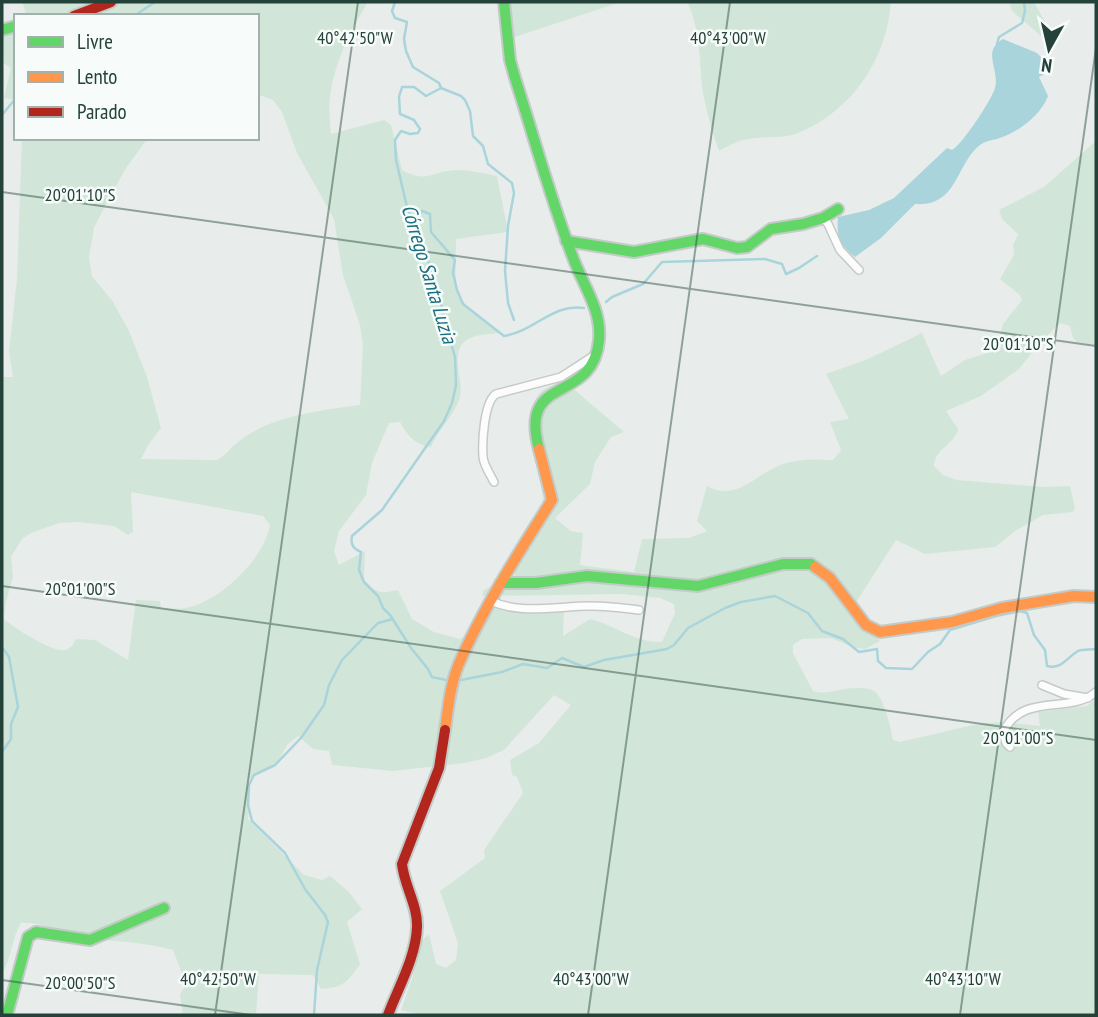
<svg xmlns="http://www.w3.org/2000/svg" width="1098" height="1017" font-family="'PT Sans Narrow',sans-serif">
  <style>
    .green { fill: #d1e6d8; fill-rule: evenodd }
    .water { fill: #a9d4db }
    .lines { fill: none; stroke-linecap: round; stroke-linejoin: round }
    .stream { stroke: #a9d4db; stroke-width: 2.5 }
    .street-casing { stroke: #c5cac8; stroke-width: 10 }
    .fast-casing { stroke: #c3cbc8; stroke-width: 14 }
    .slow-casing { stroke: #c3cbc8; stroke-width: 14 }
    .jam-casing { stroke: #c3cbc8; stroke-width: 14 }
    .street { stroke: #fcfcfc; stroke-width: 7 }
    .fast { stroke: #63d668; stroke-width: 10 }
    .slow { stroke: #ff974d; stroke-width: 10 }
    .jam { stroke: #b3261e; stroke-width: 10 }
    .ticks { fill: none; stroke: #24423a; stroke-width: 2; stroke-opacity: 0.45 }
    .labels { text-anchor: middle; stroke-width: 5; stroke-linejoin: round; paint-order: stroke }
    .water-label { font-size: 21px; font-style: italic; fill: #1c6f80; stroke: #f7fbf9 }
    .ticks-label { font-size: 18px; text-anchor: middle; fill: #24423a; stroke: #f7fbf9; stroke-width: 5; stroke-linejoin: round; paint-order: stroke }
  </style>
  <rect width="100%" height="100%" fill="#e8edeb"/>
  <g class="green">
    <path d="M22,2H368C352,28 336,60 331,90C328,104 330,120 331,134L384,120L391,125L402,170C428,184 431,171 457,170C470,170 483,173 497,176L508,232L456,239C455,295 451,299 500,333C475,336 455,334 458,368C459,380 463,387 459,400C453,416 438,430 431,447C415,445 407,435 400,422L389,423L372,463L366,495L339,531L334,551L339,565L365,551L364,580C375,593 381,594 398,590L412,619L434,632L460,639L474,630L484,607L564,611L563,636L590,619C615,625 635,643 662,642L675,613L674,604L660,598L622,594L482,596L484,590L494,585L517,581L510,561L542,504L543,497C539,469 518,409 543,390C549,386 558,384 564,381L624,432L611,437L595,462L590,484L555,518L571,531L583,533L580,565L634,572L642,539L689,538L707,531L697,521L707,486C737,503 756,473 783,464C799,459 817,459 833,460L841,450L830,422L849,419L826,374L868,359L922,333L941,376L965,360L996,350L1003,324L1022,300L1020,295L1000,279L1014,255L1013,245L1018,234L1002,219L999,210L1044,187L1096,141V345L1077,342L1073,338L1070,326L1060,323L1039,344L1019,369L981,396L946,411L958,429C955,445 935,448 934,466L943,475L957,480L1043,487L1070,486L1075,508L1073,512L1043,515L1015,531L995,547L925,554L896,540L850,612L880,641L865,649L852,647L831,638L802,639L793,645V653L813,691C823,694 829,692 839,690C848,688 865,687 872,690C884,694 891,729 893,740L900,742L973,725L1000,722L1040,726L1038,712L1087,706L1096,699V1015H422L401,1010L413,976L416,945L429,934L436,964L446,968L456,960L458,943L440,891L485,858L484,850L523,793L517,777L512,775L510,760L539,743L571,705L554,695L504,750L486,758L465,763L393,771L332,765L329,751L313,749L298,736L287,745L279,760L248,780C245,796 251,804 248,819L304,875L322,880L330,876L349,892L362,909L347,922L360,964C348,982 342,988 321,989L313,975L259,974L256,1015H183L180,995L186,984L173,950C141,941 112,942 79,937C59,934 42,921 21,923C11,939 12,958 2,974V377H13L9,352L17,279L22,138H148L126,168L107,202L94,228L89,257L92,276L113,302L129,331L147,377L161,428L149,444L141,459L217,460C226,455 230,448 238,442C269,416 322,410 360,405L363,344L360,325L343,275L334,219L297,153L282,112L273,100L257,94V16H27ZM131,492L263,516L270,525C264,557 228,592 199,604C186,610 174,609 161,608L160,601L136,600L128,660L95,640L76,639C73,644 71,649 64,650C52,652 14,628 4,619L6,602L13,577L11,557L22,539L31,533L59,523L78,522L114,526L128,535L133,532Z"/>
    <path d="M502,2H621L506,40Z"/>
    <path d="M687,2H891C887,59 852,111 798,133C784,139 764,136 749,139C739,140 728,146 719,151C712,132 707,113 703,93C699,64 701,29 687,2Z"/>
    <path d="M1009,2H1034L1045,22V32L1041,36L1012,11Z"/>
    <path d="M16,22V100L4,98L11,68L2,62V26Z"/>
  </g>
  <path class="water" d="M1003,39L1037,53L1048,64V72L1039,77L1048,96C1041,115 1020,131 1000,138C994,140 985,141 980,145C955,165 958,207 915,204L881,238L855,257C840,246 836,236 838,217L869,210L894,198L947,148L952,150C962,145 992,99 995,88C1000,70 981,51 1003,39Z"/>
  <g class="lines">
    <g class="stream">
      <path d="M395,2L392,11L395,18L407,22L404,39L406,51L413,67L439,83L441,88"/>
      <path d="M134,16L155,2"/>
      <path d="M997,44L999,37L1022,23L1025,11L1024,2"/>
      <path d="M441,88L426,96L414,87H402L399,97L400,114L414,120L420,129L418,133L410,134L401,131L395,140L396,160L407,207L422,242L440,298L444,319L455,357L456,385L452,403L444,421L382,510L352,536C350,545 354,549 361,552L359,570L364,582L378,596L383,608L390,615L411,648L428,669L432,677L446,680"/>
      <path d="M441,88L461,96L465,100L470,111L473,136L483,146L488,164L512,183L514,193L508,226L505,271L508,303L514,320"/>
      <path d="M2,115L16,98"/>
      <path d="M413,223L422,211L430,214L431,232L455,260L453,273L457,290L463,304L504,336C535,331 553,303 584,308"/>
      <path d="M606,302L612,297L643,284L662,262L765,259L782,264L786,274L799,268L817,256"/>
      <path d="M2,647L9,657L18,707L11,724V739L2,752"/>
      <path d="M461,680L502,672L523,664L547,668L562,658L584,667L604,660L667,649L674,645L688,628L725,608L741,602L775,596L808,613L822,631L843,639L859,652L877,649L878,661L886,668L912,669L928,652L940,644L950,630L996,616L1020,611L1027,613L1034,635L1045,650L1047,666C1062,670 1067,657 1078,651C1083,649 1091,650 1096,649"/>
      <path d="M314,1015L317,970L328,922L325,915L305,889L285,853L252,821L248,805L249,785L254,775L275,765L301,738L324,705L329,685L342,660L378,623L393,619"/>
    </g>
    <g class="street-casing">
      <g id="street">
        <path d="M823,218L828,224L840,250L859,270"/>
        <path d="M494,482C490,474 484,466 483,457C482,441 484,402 496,394L561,377L595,355"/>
        <path d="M491,601C521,615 558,606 590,606C606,606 623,608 639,610"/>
        <path d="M1042,685L1064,694L1088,698"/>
        <path d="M1010,747L1006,743L1003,732C1024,691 1069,715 1096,692"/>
      </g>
    </g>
    <g class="fast-casing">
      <g id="fast">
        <path d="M504,2L510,60L515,78C534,137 550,197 572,255C582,284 602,309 599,340C593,406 518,372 539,449"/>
        <path d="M2,30L16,26"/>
        <path d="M566,241L634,252L703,239L737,248L747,247L771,229L803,224L823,218L838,209"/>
        <path d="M501,583H536L587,576L698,586L783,564H811L815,567"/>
        <path d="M7,1015L28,937L36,932L90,940L164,908"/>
      </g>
    </g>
    <g class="slow-casing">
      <g id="slow">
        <path d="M815,567L830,578L866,625L880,632L952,622L1002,608L1074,596L1096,597"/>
        <path d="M445,730C448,709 450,686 458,666C482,610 519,552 552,500L539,449"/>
      </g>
    </g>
    <g class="jam-casing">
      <g id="jam">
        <path d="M74,16L111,2"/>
        <path d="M388,1015C398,988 416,957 417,927C418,906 404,885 402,864L439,768L445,730"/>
      </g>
    </g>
    <use href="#street" class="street"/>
    <use href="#fast" class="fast"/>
    <use href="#slow" class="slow"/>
    <use href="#jam" class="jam"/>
  </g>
  <path class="ticks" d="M2,192L1096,346M2,586L1096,740M2,980L251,1015M215,1015L358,2M588,1015L730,2M960,1015L1096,48"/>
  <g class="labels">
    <g class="water-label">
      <text transform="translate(429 274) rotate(73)" y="7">Córrego Santa Luzia</text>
    </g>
  </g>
  <g class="ticks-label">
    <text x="355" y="44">40°42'50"W</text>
    <text x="728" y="44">40°43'00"W</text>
    <text x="80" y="201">20°01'10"S</text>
    <text x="1018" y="350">20°01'10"S</text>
    <text x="80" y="595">20°01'00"S</text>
    <text x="1018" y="744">20°01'00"S</text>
    <text x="218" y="985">40°42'50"W</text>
    <text x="591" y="985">40°43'00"W</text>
    <text x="963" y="985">40°43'10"W</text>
    <text x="80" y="989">20°00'50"S</text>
  </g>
  <rect width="1098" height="1017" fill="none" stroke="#24423a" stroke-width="7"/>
  <rect x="14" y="14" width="245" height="126" fill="#f7fbf9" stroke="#a3b1ad" stroke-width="2"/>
  <rect x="28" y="37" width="35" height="10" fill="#63d668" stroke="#a3b1ad" stroke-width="2"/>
  <text x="77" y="49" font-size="21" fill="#24423a">Livre</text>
  <rect x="28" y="72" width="35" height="10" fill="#ff974d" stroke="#a3b1ad" stroke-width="2"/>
  <text x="77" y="84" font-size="21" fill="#24423a">Lento</text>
  <rect x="28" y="107" width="35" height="10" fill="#b3261e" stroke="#a3b1ad" stroke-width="2"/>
  <text x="77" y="119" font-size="21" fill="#24423a">Parado</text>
  <g transform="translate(1049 49) rotate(188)" stroke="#f7fbf9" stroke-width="5" paint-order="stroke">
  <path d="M0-5L12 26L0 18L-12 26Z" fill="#24423a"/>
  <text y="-10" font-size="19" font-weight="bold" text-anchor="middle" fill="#24423a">N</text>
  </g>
</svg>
